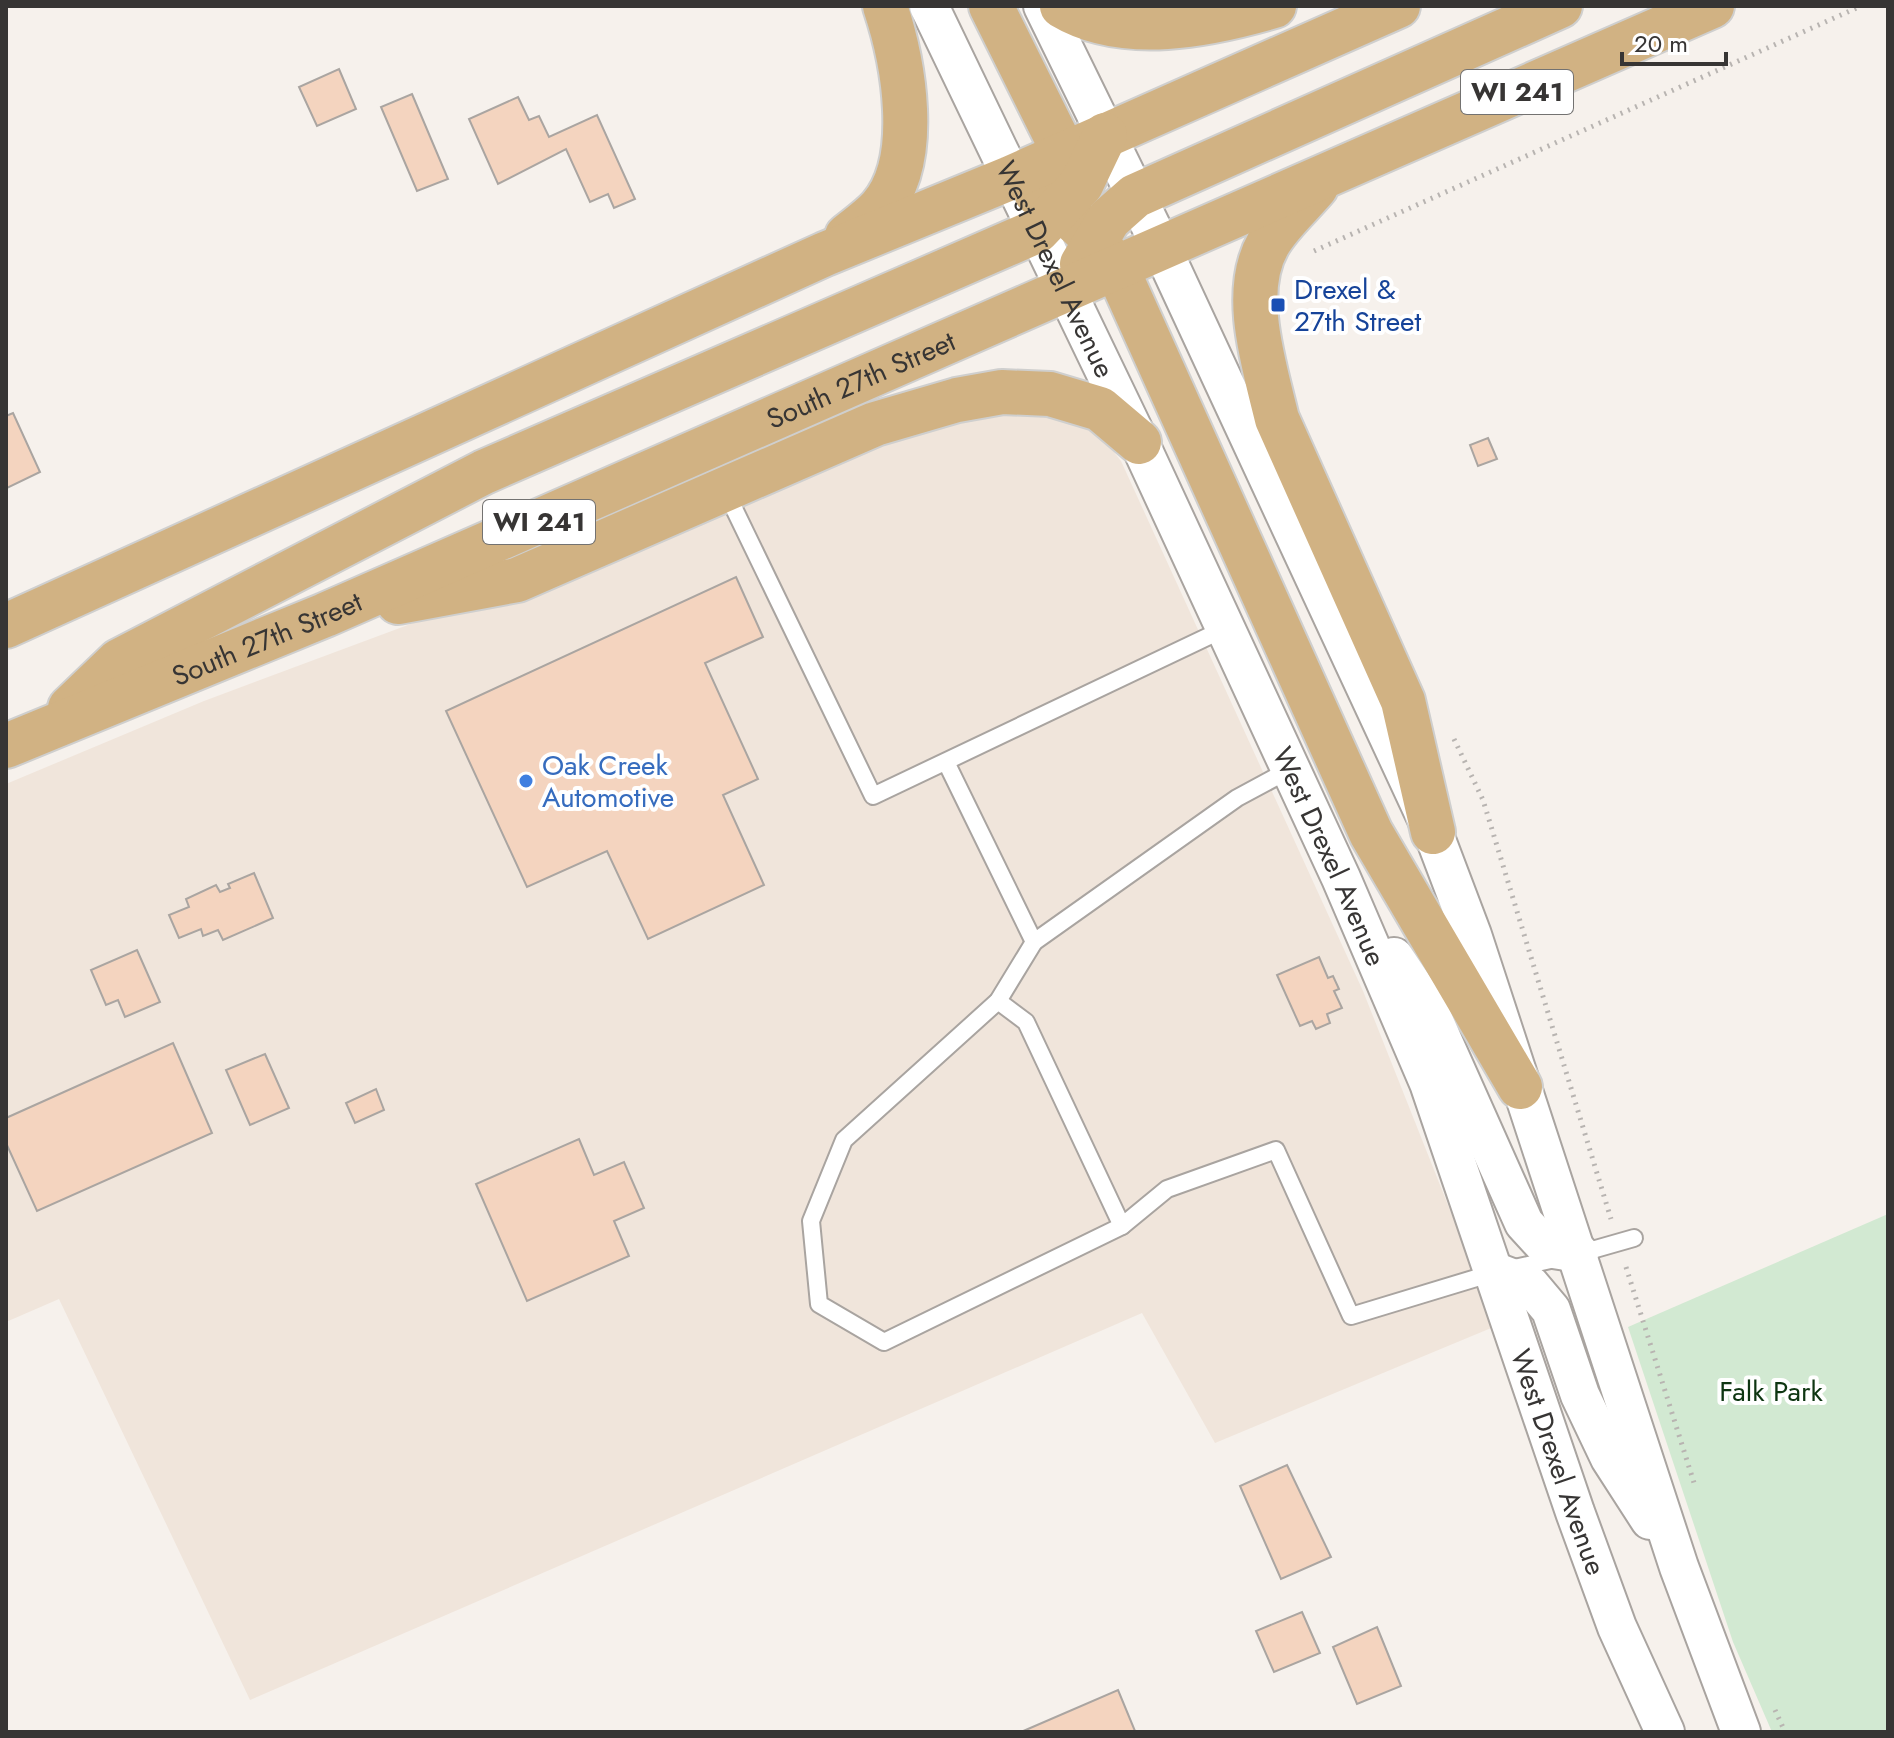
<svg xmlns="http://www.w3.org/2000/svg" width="1894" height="1738" font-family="Jost,sans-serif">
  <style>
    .built { fill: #f0e5db }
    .green { fill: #d2e9d2 }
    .building { fill: #f4d4bf; stroke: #aaa5a1; stroke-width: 2 }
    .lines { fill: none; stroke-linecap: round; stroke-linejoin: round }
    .service-casing { stroke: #a9a4a0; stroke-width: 20 }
    .tertiary-casing { stroke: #a9a4a0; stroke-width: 42 }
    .primary-casing { stroke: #cfcfce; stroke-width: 48 }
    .path { stroke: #b8b4b1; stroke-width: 5; stroke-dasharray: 2 6; stroke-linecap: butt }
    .service { stroke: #fff; stroke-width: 16 }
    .tertiary { stroke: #fff; stroke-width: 38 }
    .primary { stroke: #d1b283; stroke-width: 44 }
    .transit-dot { fill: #1a4fb4; stroke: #fff; stroke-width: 3 }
    .shop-dot { fill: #3f7fe0; stroke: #fff; stroke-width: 3 }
    .labels { text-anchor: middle; stroke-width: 8; stroke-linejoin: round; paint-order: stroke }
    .shield { fill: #fff; stroke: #737271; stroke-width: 2 }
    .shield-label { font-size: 26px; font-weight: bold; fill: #373534 }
    .street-label { font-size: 28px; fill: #373534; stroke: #fff }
    .transit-label { font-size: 28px; fill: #164399; stroke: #fff; text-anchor: start }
    .shop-label { font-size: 28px; fill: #366cbe; stroke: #fff; text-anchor: start }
    .park-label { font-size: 28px; fill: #0e3612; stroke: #fff }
  </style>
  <rect width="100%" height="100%" fill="#f6f1ec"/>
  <path class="built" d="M1003,410L1090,422L1121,461L1363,991L1496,1326L1215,1443L1142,1313L250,1700L59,1299L6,1322V784L204,701L687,521L873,438Z"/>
  <path class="green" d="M1888,1214V1732H1772L1733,1642L1628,1327Z"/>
  <g class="building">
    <path d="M339,69L356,109L317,126L299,87Z"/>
    <path d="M412,94L448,179L417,191L381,107Z"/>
    <path d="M518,97L529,120L539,116L549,137L597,115L635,199L614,208L608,194L590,202L566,149L498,184L469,119Z"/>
    <path d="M13,413L40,472L7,488L6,416Z"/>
    <path d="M1488,438L1497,459L1478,466L1470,445Z"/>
    <path d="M736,577L763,637L705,663L758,779L723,795L764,885L648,939L607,851L527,887L446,711Z"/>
    <path d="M254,873L273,918L223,940L218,930L203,936L201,929L179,938L169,915L189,907L186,899L216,885L220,892L230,888L228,884Z"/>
    <path d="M137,950L160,1002L125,1017L118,1000L106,1005L91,970Z"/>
    <path d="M1319,957L1328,978L1333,976L1339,989L1334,991L1342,1008L1327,1014L1330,1023L1316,1029L1312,1021L1300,1026L1277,975Z"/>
    <path d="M173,1043L212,1133L37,1211L6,1143V1118Z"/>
    <path d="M265,1054L289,1108L250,1125L226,1070Z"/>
    <path d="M376,1089L384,1110L355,1123L346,1103Z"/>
    <path d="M579,1139L594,1175L624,1162L644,1208L614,1221L629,1256L527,1301L476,1184Z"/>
    <path d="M1287,1465L1331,1557L1281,1579L1240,1486Z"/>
    <path d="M1302,1612L1320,1653L1274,1672L1256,1631Z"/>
    <path d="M1377,1627L1401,1686L1357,1704L1333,1647Z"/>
    <path d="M1118,1690L1135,1731L1021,1732Z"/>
  </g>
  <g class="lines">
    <g class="service-casing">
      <g id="service">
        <path d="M725,490L873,796L1226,628"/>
        <path d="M946,762L1034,942L1237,798L1291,769"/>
        <path d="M1034,942L998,1001L844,1140L811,1221L819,1304L884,1342L1122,1226L1167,1189L1276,1150L1351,1316L1496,1272L1555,1259"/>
        <path d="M998,1001L1026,1022L1122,1226"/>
        <path d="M1578,1254L1634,1238"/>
      </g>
    </g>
    <g class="tertiary-casing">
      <g id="tertiary">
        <path id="s1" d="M929,6L1139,442L1341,878L1429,1083L1575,1512L1617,1627L1665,1732"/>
        <path d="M1043,6L1162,249L1433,832L1472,935L1679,1567L1741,1732"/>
        <path d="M1394,957L1428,1008L1524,1223L1547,1248L1579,1253"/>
        <path d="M1496,1272L1530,1285L1551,1310L1580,1395L1610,1458L1650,1520"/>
      </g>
    </g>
    <g class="primary-casing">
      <g id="primary">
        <path d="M991,6L1076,177"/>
        <path d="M1062,6C1124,43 1209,25 1274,6"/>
        <path d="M1316,187C1301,205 1280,223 1268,244C1240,293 1265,368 1277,419L1403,701L1433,832"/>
        <path d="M1036,193C1070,213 1094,237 1117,269L1371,833L1520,1087"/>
        <path d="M847,236C858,227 871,218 880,208C922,160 903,60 885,6"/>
        <path d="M1082,264L1109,219L1135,196L1560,6"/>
        <path d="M398,602L517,580L875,424L957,400L1002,392L1050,394L1100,409L1139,442"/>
        <path d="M6,626L825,254L1010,178L1398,6"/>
        <path d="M70,708L119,661L484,472L1037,231L1081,185L1105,135"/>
        <path id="s2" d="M6,746L325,615L1712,6"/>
      </g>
    </g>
    <g class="path">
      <path d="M1314,251L1861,6"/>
      <path d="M1454,739L1483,800L1611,1219"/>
      <path d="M1626,1267L1695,1486"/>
      <path d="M1775,1710L1785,1732"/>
    </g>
    <use href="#service" class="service"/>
    <use href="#tertiary" class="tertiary"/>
    <use href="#primary" class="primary"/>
  </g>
  <rect class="transit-dot" x="1270" y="297" width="16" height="16" rx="4"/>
  <circle class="shop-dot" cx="526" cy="781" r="8"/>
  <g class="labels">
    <g class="shield">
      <rect x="1461" y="70" width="112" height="44" rx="6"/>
      <rect x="483" y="500" width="112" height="44" rx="6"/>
    </g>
    <g class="shield-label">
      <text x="1517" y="101">WI 241</text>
      <text x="539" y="531">WI 241</text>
    </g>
    <g class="street-label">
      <text dy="10" stroke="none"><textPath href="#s1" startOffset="292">West Drexel Avenue</textPath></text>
      <text dy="10" stroke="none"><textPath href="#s2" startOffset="930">South 27th Street</textPath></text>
      <text dy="10" stroke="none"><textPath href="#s2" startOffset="282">South 27th Street</textPath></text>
      <text dy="10" stroke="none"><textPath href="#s1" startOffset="940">West Drexel Avenue</textPath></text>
      <text dy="10" stroke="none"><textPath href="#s1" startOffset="1588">West Drexel Avenue</textPath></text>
    </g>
    <g class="transit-label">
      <text x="1294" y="299">Drexel &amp;<tspan x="1294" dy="32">27th Street</tspan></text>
    </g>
    <g class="shop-label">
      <text x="542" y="775">Oak Creek<tspan x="542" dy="32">Automotive</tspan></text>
    </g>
    <g class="park-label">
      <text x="1771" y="1401">Falk Park</text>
    </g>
  </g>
  <rect width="1894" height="1738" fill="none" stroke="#373534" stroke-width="16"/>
  <path d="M1622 52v12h104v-12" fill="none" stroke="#373534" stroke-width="4"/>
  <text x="1634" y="52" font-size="24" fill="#373534" stroke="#ffffff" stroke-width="6" paint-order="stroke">20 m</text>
</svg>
